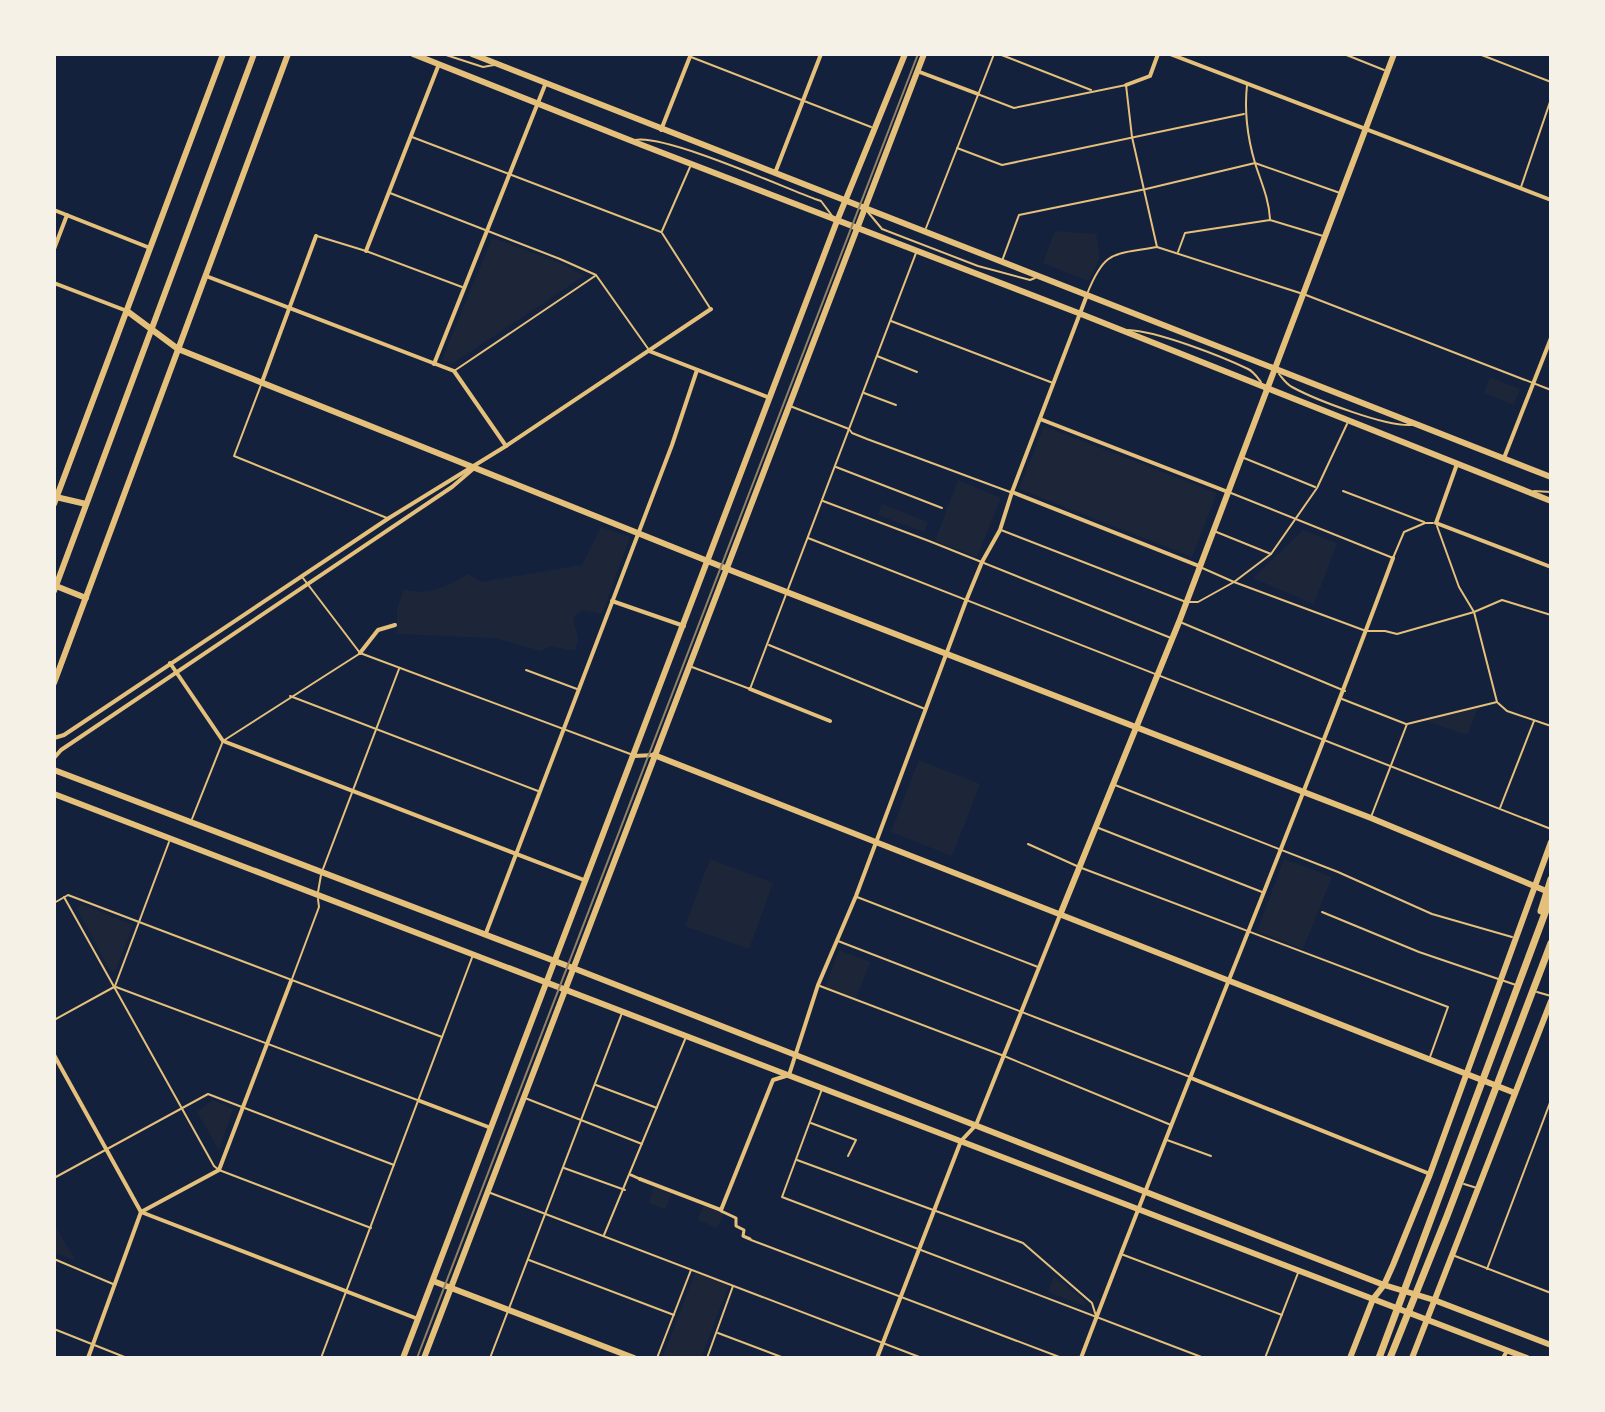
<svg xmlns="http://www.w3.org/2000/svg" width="1605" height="1412" font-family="Figtree,sans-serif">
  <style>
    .green { fill: #1d2539 }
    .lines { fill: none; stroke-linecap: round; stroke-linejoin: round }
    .service { stroke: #e5c07b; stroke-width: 2 }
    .pedestrian { stroke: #e5c07b; stroke-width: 3 }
    .minor { stroke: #e5c07b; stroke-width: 4 }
    .tertiary { stroke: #e5c07b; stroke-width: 6 }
    .secondary { stroke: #e5c07b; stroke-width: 6 }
    .trunk { stroke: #e5c07b; stroke-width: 7 }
    .rail { stroke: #918062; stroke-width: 2 }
  </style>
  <rect width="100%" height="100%" fill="#14213d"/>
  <g class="green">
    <path d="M1055,231L1096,234L1100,257L1089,281L1043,263Z"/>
    <path d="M492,238L563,264L584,276L452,364L442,360Z"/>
    <path d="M1490,377L1520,389L1514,405L1484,393Z"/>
    <path d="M1044,426L1217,493L1192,557L1019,489Z"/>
    <path d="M958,480L1001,498L977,557L935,541Z"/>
    <path d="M882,504L928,522L924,532L878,515Z"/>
    <path d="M601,527L630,537L602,614L582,610L573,618L578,639L575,651L550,646L541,651L494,638L397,634V609L404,589C430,597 446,586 468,574L481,582L582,565Z"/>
    <path d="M1303,530L1337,543L1314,604L1253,578Z"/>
    <path d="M1478,708L1467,735L1426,721Z"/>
    <path d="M919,760L980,784L952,856L891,832Z"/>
    <path d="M710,859L773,883L749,949L685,926Z"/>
    <path d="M1284,859L1332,877L1303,949L1257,931Z"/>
    <path d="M81,904L133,925L116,970H110L77,909Z"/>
    <path d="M839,950L870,962L856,998L825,987Z"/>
    <path d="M213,1100L233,1109L219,1150L197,1112Z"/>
    <path d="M654,1184L673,1192L665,1209L649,1203Z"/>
    <path d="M704,1204L725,1213L717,1228L698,1220Z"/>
    <path d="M54,1224L76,1261L54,1252Z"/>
    <path d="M695,1273L729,1285L701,1358L663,1356Z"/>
    <path d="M1054,1276L1085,1301V1306L1048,1292Z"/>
  </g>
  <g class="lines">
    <g class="service">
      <path d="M443,54L483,67L494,65"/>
      <path d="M999,54L1091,90"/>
      <path d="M1344,54L1384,70"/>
      <path d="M1479,54L1551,82"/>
      <path d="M691,57L871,127"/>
      <path d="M1247,85C1244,113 1247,136 1255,163C1261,182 1269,199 1270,219"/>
      <path d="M980,95L1014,108L1126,85L1132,137L1157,247C1113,255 1105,249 1087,294"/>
      <path d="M412,137L661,232"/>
      <path d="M635,140C665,134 780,186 815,199L821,201L833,217"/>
      <path d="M957,148L1002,165L1244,114"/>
      <path d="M1521,187L1551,99"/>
      <path d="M390,193L560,259L596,275L649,350"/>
      <path d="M867,211L882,229L978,266L1030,280L1035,278"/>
      <path d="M926,228L994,54"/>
      <path d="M662,231L690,167"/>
      <path d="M662,233L710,308"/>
      <path d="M317,236L366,251L462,287"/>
      <path d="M1157,247L1300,293"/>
      <path d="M1178,252L1185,233L1270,220L1323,236"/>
      <path d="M1002,261L1019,215L1146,189L1255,163L1340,193"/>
      <path d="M1306,295L1551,390"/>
      <path d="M891,321L1053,383"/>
      <path d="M1128,330C1157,331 1221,356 1248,369C1254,372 1257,377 1261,382"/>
      <path d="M877,356L917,372"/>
      <path d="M454,371L595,276"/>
      <path d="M1279,374C1283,379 1286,384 1292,387C1316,400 1386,427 1412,425"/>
      <path d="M261,385L234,456L387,518"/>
      <path d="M864,393L896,405"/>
      <path d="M790,406L849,429L852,433L867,439L1010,492"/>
      <path d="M1244,458L1315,487"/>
      <path d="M836,467L942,508"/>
      <path d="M1343,491L1424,522"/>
      <path d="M1534,491L1551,492"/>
      <path d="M1231,493L1393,558L1404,532L1425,523H1433"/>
      <path d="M823,501L929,541L1171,638"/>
      <path d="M1437,526L1459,587L1474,612L1497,702"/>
      <path d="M1001,530L1186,602H1198L1234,582L1271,554L1317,488L1347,424"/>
      <path d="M1214,531L1271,554"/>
      <path d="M808,538L1551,829"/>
      <path d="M1200,567L1234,582L1366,631H1385L1397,634L1474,612L1502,600L1551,615"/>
      <path d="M303,578L360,653L633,755"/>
      <path d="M1180,622L1345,691"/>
      <path d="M769,645L925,709"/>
      <path d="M692,667L750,689L916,253"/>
      <path d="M526,670L577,689"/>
      <path d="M290,696L538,791"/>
      <path d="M1342,699L1406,724"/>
      <path d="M1498,703L1507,711L1551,726"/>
      <path d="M1115,785L1338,872L1432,914L1512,937"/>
      <path d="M1500,808L1534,721"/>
      <path d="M1371,817L1407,724L1497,702"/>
      <path d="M192,819L223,741L359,654"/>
      <path d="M1096,827L1262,892"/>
      <path d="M1028,844L1079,867L1448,1007L1430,1057"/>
      <path d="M323,869L399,669"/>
      <path d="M318,892L321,875"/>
      <path d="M64,897L214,1166L219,1170L371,1228"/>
      <path d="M857,897L1038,967"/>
      <path d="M54,903L68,895L442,1037"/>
      <path d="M1322,912L1419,952L1516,985"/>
      <path d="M838,941L1190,1077"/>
      <path d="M292,979L319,907L318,899"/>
      <path d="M115,986L169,842"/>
      <path d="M820,986L1004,1056L1171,1125"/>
      <path d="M116,987L420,1101"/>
      <path d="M1537,992L1551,996"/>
      <path d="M54,1020L114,987"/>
      <path d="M596,1085L657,1108"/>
      <path d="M822,1089L782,1197L1204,1358"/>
      <path d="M525,1098L642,1144"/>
      <path d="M811,1123L856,1140L848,1156"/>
      <path d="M1167,1140L1211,1156"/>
      <path d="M797,1160L1023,1243L1092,1303L1096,1316"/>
      <path d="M564,1168L625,1190"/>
      <path d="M54,1178L208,1094L394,1165"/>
      <path d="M1464,1184L1477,1188"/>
      <path d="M488,1192L922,1358"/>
      <path d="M604,1235L686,1037"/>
      <path d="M751,1240L1062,1358"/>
      <path d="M1121,1254L1282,1315"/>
      <path d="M1455,1256L1551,1293"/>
      <path d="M54,1259L113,1284"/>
      <path d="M529,1260L674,1315"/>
      <path d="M1487,1269L1551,1100"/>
      <path d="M54,1329L127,1358"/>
      <path d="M718,1333L784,1358"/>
      <path d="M321,1358L473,955"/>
      <path d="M490,1358L622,1013"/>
      <path d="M657,1358L691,1270"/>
      <path d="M707,1358L733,1286"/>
      <path d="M1265,1358L1298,1273"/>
    </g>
    <g class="pedestrian">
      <path d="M631,1175L640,1179"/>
      <path d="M721,1211L736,1218V1226L744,1230L743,1236L750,1239"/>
    </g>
    <g class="minor">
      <path d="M1170,54L1551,200"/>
      <path d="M917,71L978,94"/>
      <path d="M1126,85L1150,76L1158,54"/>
      <path d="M661,130L691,54"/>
      <path d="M775,173L821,54"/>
      <path d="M54,210L150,248"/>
      <path d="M54,249L67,215"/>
      <path d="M366,251L439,64"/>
      <path d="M206,276L454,371L506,446"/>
      <path d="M54,283L127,311"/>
      <path d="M649,351L770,398"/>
      <path d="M434,364L545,85"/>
      <path d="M262,382L316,236"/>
      <path d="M1040,419L1228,492"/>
      <path d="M1504,458L1551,338"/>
      <path d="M1457,464L1436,523L1551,567"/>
      <path d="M1012,492L1199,566"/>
      <path d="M612,601L684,626"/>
      <path d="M360,653L378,630L395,625"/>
      <path d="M170,663L223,741L584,880"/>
      <path d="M750,689L830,721"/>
      <path d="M54,738L64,735L389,518L506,446L711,309"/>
      <path d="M634,756L654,755"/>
      <path d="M54,758L61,750L452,487L473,469"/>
      <path d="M486,933L672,445L697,370"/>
      <path d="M54,1055L141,1212"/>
      <path d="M1191,1078L1430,1174"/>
      <path d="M420,1101L491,1128"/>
      <path d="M640,1179L721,1210L773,1080L789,1075L818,985L856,896L966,601L982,562L1000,530L1012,492L1087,295"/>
      <path d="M141,1212L418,1319"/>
      <path d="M141,1212L219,1170L291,981"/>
      <path d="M88,1358L141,1212"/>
      <path d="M877,1358L961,1141L976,1125L1060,915"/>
      <path d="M1081,1358C1182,1090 1294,826 1393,558"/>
      <path d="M1503,1358L1507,1351"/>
    </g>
    <g class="tertiary">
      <path d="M127,311L178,349L735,572L1371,818L1551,893"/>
      <path d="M654,755L1515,1093"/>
      <path d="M54,770L573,968L1384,1285L1434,1300L1551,1345"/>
      <path d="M54,794L1527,1358"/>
      <path d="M1060,915L1179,622L1394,54"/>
      <path d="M433,1281L634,1358"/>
      <path d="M1350,1358L1373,1299L1384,1285L1393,1265L1430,1174L1551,842"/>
      <path d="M1412,1358L1551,1001"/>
    </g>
    <g class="secondary">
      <path d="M413,54L642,145L1081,314L1551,501"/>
      <path d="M472,54L1551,477"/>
      <path d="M56,497L86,504"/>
      <path d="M54,504L223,54"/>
      <path d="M56,586L86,598"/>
      <path d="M54,591L254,54"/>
      <path d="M54,683L288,54"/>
      <path d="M403,1358L837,221L905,54"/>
      <path d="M424,1358L924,54"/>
    </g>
    <g class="trunk">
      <path d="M1541,911L1551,879"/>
      <path d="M1379,1358L1551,897"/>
      <path d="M1390,1358L1447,1216L1551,943"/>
    </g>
    <path class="rail" d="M417,1358L918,54"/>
  </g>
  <rect width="1605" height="1412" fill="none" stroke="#f6f1e7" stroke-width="112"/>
</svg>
